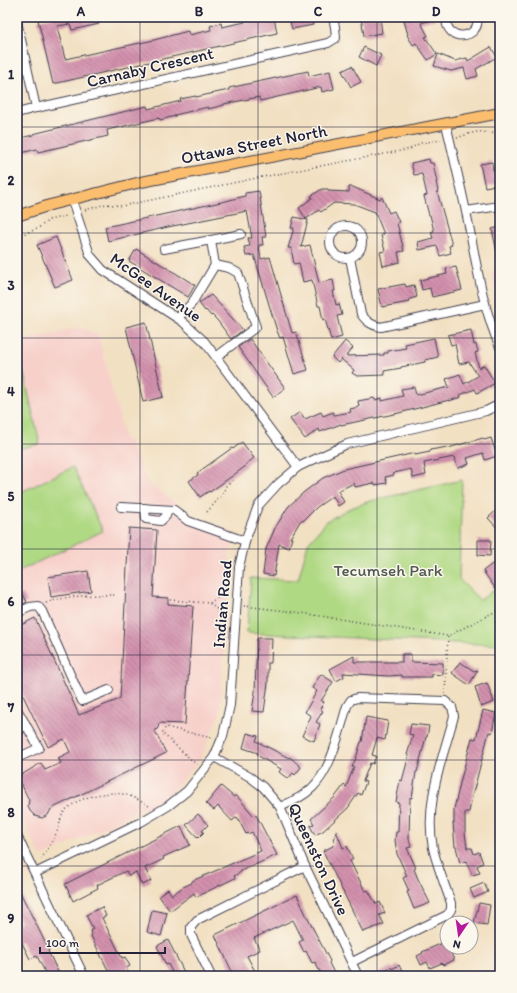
<svg xmlns="http://www.w3.org/2000/svg" width="517" height="993" font-family="Itim,sans-serif">
  <style>
    .built { fill: #f7d0ca }
    .green { fill: #b0d984; stroke: #697e60 }
    .building { fill: url(#building-back-hatch) }
    .lines { fill: none; stroke-linecap: round; stroke-linejoin: round }
    .minor-casing { stroke: #413e4f; stroke-width: 10 }
    .major-casing { stroke: #413e4f; stroke-width: 12 }
    .path { stroke: #413e4f; stroke-width: 1.5; stroke-dasharray: 1 3; stroke-linecap: butt }
    .minor { stroke: #fff; stroke-width: 8 }
    .major { stroke: #fbbe6e; stroke-width: 10 }
    .grid { fill: none; stroke: #22223b; stroke-width: 1; stroke-opacity: 0.55 }
    .labels { text-anchor: middle; stroke-width: 3; stroke-linejoin: round; paint-order: stroke }
    .street-label { font-size: 17px; fill: #22223b; stroke: #fbf7ec }
    .park-label { font-size: 17px; fill: #4d5951; stroke: #fbf7ec }
    .neatline { fill: none; stroke: #22223b; stroke-width: 1.5 }
    .grid-label { font-size: 13px; text-anchor: middle; font-weight: bold; fill: #22223b }
  </style>
  <defs>
    <pattern id="building-back-hatch" width="6" height="6" patternUnits="userSpaceOnUse"><rect width="6" height="6" fill="#d391ad"/><path d="M-1 5l2 2M0 0l6 6M5-1l2 2" fill="none" stroke="#ab768e"/></pattern>
  </defs>
  <rect width="100%" height="100%" fill="#fbf7ec"/>
  <filter id="ink" filterUnits="userSpaceOnUse"><feTurbulence type="fractalNoise" baseFrequency=".025" numOctaves="2"/><feDisplacementMap in="SourceGraphic" scale="8" xChannelSelector="R" yChannelSelector="G"/><feConvolveMatrix kernelMatrix="1 2 1 2 8 2 1 2 1" color-interpolation-filters="sRGB"/></filter>
  <filter id="wash" filterUnits="userSpaceOnUse"><feTurbulence type="fractalNoise" baseFrequency=".012" numOctaves="4" result="noise"/><feDisplacementMap in="SourceGraphic" scale="16" xChannelSelector="R" yChannelSelector="G"/><feGaussianBlur stdDeviation="0.9" result="paint"/><feColorMatrix in="noise" values="0 0 0 0 0 0 0 0 0 0 0 0 0 0 0 0 0 1.4 0 .05"/><feComposite in="paint" operator="in"/></filter>
  <g filter="url(#wash)">
    <rect width="100%" height="100%" fill="#f2e0c2"/>
    <g class="built">
      <path d="M500,271V311L491,273Z"/>
      <path d="M81,327L98,334L125,441L129,440L146,481L192,515L236,534L230,552L220,712L200,760L166,798L41,857L17,807V341Z"/>
    </g>
    <g class="green">
      <path d="M21,362L40,444L17,449V363Z"/>
      <path d="M73,467L103,531L17,572V494Z"/>
      <path d="M462,480L459,579L480,600L500,586V645L247,633L251,578L298,580L308,543L327,521L348,509L370,501Z"/>
    </g>
    <g id="blocks">
      <g class="building">
        <path d="M53,17H97L99,24L72,30L70,24L57,26L65,59L154,40L188,31L189,35L211,30L210,26L221,23L222,27L245,22V20L255,17V20L274,17L277,33L53,84L38,20Z"/>
        <path d="M296,17H311L313,25L292,29L289,18Z"/>
        <path d="M361,17H380L382,33L364,36Z"/>
        <path d="M403,17H435L436,19L421,23L428,36L425,37L437,54L428,60L416,43L413,45L407,35H408Z"/>
        <path d="M364,47L381,55L376,66L359,57Z"/>
        <path d="M491,47L497,57L476,69L478,76L467,79L464,68L451,71L434,66L438,54L455,61L467,58L468,61Z"/>
        <path d="M352,66L361,82L351,87L342,71Z"/>
        <path d="M308,71L309,76L330,71L334,89L322,92L321,87L260,101L259,97L224,104V105L208,109V107L175,115V116L160,120L159,118L107,130L108,136L38,152L37,149L17,154V139L33,135V134L147,106L148,109L181,101L180,99L196,96V97L229,90V88Z"/>
        <path d="M429,159L430,163H433L435,173L437,182H436L438,191H437L452,245L449,246L451,253L440,256L437,246L419,250L418,242L433,238L431,232L434,231L430,215H429L424,196L427,195L422,174L414,175L411,163Z"/>
        <path d="M492,162L493,170L500,169V184L485,187L480,164Z"/>
        <path d="M349,187H353L380,199L382,197L389,213L394,211L399,222L397,223L404,251L398,252L400,262L383,266L380,252L385,251L381,235L384,234L375,212L354,204L334,203L321,212L319,210L306,219L299,208L312,198L311,196L322,189H328V191L349,192Z"/>
        <path d="M259,191L266,237H262L263,245H259L261,259L270,257L292,333L296,332L308,370L294,374L283,337L280,338L277,331L254,255L246,256L244,247L250,246L248,238H252L247,211L168,227L108,241L105,227L226,201L245,196V193Z"/>
        <path d="M294,217L308,220L301,247L310,245L319,283L333,280L335,291H333L336,305L339,304L342,315L337,316L342,337L331,340L325,319L323,320L320,306H318L312,280L303,282L299,263L294,264L291,248H288L294,228H291Z"/>
        <path d="M500,227V253H497L492,229Z"/>
        <path d="M56,237L73,280L55,287L37,245Z"/>
        <path d="M136,249L195,285L188,297L129,261Z"/>
        <path d="M456,267L462,290L432,297L430,288L422,290L420,280L447,274L446,269Z"/>
        <path d="M405,284L406,287L414,285L417,297L410,299L409,302L382,307L378,289Z"/>
        <path d="M211,295L243,330L231,339L217,320L212,315L211,316L206,310L205,311L199,303Z"/>
        <path d="M146,322L163,397L143,402L126,327Z"/>
        <path d="M471,330L474,345L476,344L478,352L475,353L479,368L484,365L495,383L481,391L477,393L475,389L460,395L461,397L449,401V400L399,413L341,425V424L320,432L319,429L305,439L290,419L300,412L305,419L321,412L323,416L333,412L334,415L351,412L350,409L359,407L358,401L374,398L375,400L382,398V401L403,396L401,389L414,387L416,395L449,387L446,379L460,374L464,384L478,376L469,362L459,364L455,344L451,345L448,335Z"/>
        <path d="M434,338L438,357L425,360V362L401,367V368L384,371L385,375L357,376L352,373L354,370L341,359L338,363L332,357L345,341L353,348L346,356L384,355V353H388V351L406,348L405,344Z"/>
        <path d="M250,339L285,388L273,397L238,347Z"/>
        <path d="M483,438L484,440L491,438L497,456L485,460L483,453L467,458L469,464L458,468L454,457L424,463L426,475L413,478L411,469L394,473V475L385,477L387,483L375,485L374,483L355,487L354,483L338,491L344,502L338,506L333,496L317,507L303,521L301,520L290,538H292L289,548L279,544L274,576L263,574L266,549L275,528L288,507L304,492L323,478L344,469L415,453V455L430,452V450L448,447V448Z"/>
        <path d="M242,442L254,458L245,465L246,466L210,492L209,491L200,497L189,481L198,475L197,473L232,448L233,449Z"/>
        <path d="M500,507V531L488,518Z"/>
        <path d="M129,528L157,530L153,597L168,598V604L193,606L185,724L159,723L158,728L155,731L166,753L51,809L48,815L42,818L35,816L30,811L28,806L29,800L18,777L41,763L45,770L61,763L58,758L70,752L64,739L48,747L17,683V627L35,618L79,715L120,699Z"/>
        <path d="M478,540H491L490,556L478,555Z"/>
        <path d="M495,562L500,569V584L495,588L483,571Z"/>
        <path d="M88,571L91,591L51,597L48,577Z"/>
        <path d="M23,594L27,602L17,607V596Z"/>
        <path d="M259,638H272L271,663H268V683L264,712L252,711L255,692L257,639Z"/>
        <path d="M402,654H411V662L443,663V675L432,674V677H402V675L389,676L343,673L344,677L336,681L330,669L354,656V662H402Z"/>
        <path d="M460,662L474,671L478,670L469,685L452,673Z"/>
        <path d="M321,674L333,682L321,701L324,702L320,709L323,711L316,722L320,724L314,741L302,736L311,716L305,712L317,691L312,688Z"/>
        <path d="M487,683L494,702L481,707L475,687Z"/>
        <path d="M483,710L496,713L492,733L489,732L472,797L469,812H465V833L467,848H472L474,854L479,852L483,863L477,866L480,873L472,875L466,861L460,863L456,847H455L453,823H454V809L461,779L472,738L476,739Z"/>
        <path d="M366,717L388,721L385,740L377,738L372,755L376,756L373,764L370,763L363,781L366,782L361,795L358,793L348,808L323,831L315,835L310,826L314,824L311,819L335,797L344,785L346,787L354,767H352L356,758L361,742H362Z"/>
        <path d="M411,724L429,726L427,737H426L417,772H416L412,798L410,797L409,839L411,847L407,848L416,868L414,869L418,879L430,903L414,909L407,892L409,891L403,878L407,876L397,854L395,840L396,832H398L399,803L396,802L400,780L402,781L409,755H407L413,735L409,734Z"/>
        <path d="M247,733L258,736L256,741L289,758L290,757L301,767L295,775L293,773L288,779L279,772L281,769L260,757L257,754L258,753L243,748Z"/>
        <path d="M221,786L234,797L236,795L254,816L256,815L277,855L241,871V872L234,876L235,878L196,897L194,893L170,911L159,896L168,889L172,895L183,887L192,883V881L261,851L252,832L248,834L247,833L246,834L237,817L232,821L218,806L214,810L206,804Z"/>
        <path d="M198,814L208,825L202,831L204,832L198,838L186,825Z"/>
        <path d="M181,826L190,845L163,857L164,859L145,868L151,881L142,885L136,872L129,876L126,871L97,885L98,888L73,901L65,884Z"/>
        <path d="M336,831L343,848L347,846L353,859L350,861L365,891L368,890L376,904L380,902L385,913L379,915L384,924L363,932L323,851L333,846Z"/>
        <path d="M484,883L488,892L474,898L470,889Z"/>
        <path d="M17,886L49,950L48,951L60,976H47L37,956L30,959L21,941L17,943V924L21,922L17,914Z"/>
        <path d="M297,895L307,917L330,961L329,963L334,973L331,974L332,976H322L315,962L312,963L306,951L304,952L299,942L303,940L293,920L254,938L260,950L247,956L256,973L250,976H234L215,935Z"/>
        <path d="M479,903L490,905L487,925L474,923Z"/>
        <path d="M102,907L106,916L102,918L122,958L125,957L130,966L126,968L130,976H111L91,936L92,935L90,931L93,929L86,915Z"/>
        <path d="M152,910L167,913L161,936L147,932Z"/>
        <path d="M168,940L186,976H174L168,964L166,965L157,946Z"/>
        <path d="M447,941V947H463L451,953L454,960L444,965L442,963L430,968L427,962L421,965L417,956L423,953L422,952Z"/>
        <path d="M399,965L404,976H373L391,967L392,969Z"/>
      </g>
    </g>
  </g>
  <g filter="url(#ink)">
    <use href="#blocks" fill-opacity="0" stroke="#413e4f" stroke-width="1"/>
    <g class="lines">
      <g class="minor-casing">
        <g id="minor">
          <path d="M446,17C445,44 482,39 477,17"/>
          <path d="M17,21L36,108L328,43L336,38L335,27L333,17"/>
          <path d="M17,113L36,108"/>
          <path d="M446,124C454,158 462,191 469,226C477,267 483,309 500,347"/>
          <path d="M72,200L90,255L103,270L183,322L204,341L298,467"/>
          <path d="M466,211L500,206"/>
          <circle cx="346" cy="242" r="16"/>
          <path d="M211,240L241,234"/>
          <path d="M164,249L211,240L215,265"/>
          <path d="M350,258L361,314C367,322 371,325 381,327L485,304"/>
          <path d="M178,318L192,303L215,265L229,268L238,273L256,327L216,357"/>
          <path d="M121,507L174,510L188,521L245,541"/>
          <path d="M145,508L146,519L161,521L166,516L167,510"/>
          <path d="M17,613L30,607L38,606L42,611L82,701L109,690"/>
          <path d="M17,734L25,723"/>
          <path d="M214,757L250,777L263,787L280,807L305,866L358,976"/>
          <path d="M17,758L39,748L18,711"/>
          <path d="M280,807C291,802 303,797 312,788C332,769 339,732 347,706L351,700L357,698L445,701L452,707L454,716C443,758 424,803 433,848C437,866 445,885 451,903V910L447,915L352,962"/>
          <path d="M17,836L84,976"/>
          <path d="M35,873L141,822L168,806L187,791L214,757L223,736L230,705L239,567L246,538L258,506L278,484L298,467L347,444L486,411L500,404"/>
          <path d="M211,976L191,935V927L197,920L305,866"/>
        </g>
      </g>
      <g class="major-casing">
        <path id="major" d="M17,216L50,205L141,182L500,113"/>
      </g>
      <g class="path">
        <path d="M457,138C465,135 475,131 483,132C489,133 494,134 500,133"/>
        <path d="M85,210L106,204L122,206L252,179L410,149L420,143L441,140"/>
        <path d="M17,236L37,229L49,220L66,216"/>
        <path d="M207,512L222,495L226,486L234,480"/>
        <path d="M170,600L209,603L218,610L226,621"/>
        <path d="M46,603C68,595 91,595 115,595"/>
        <path d="M210,603L221,595L229,583"/>
        <path d="M244,606L295,612L448,636L500,609"/>
        <path d="M445,694L448,636"/>
        <path d="M197,765L162,733L166,727L212,738"/>
        <path d="M17,773L19,770"/>
        <path d="M41,859C48,849 54,839 59,827C60,822 61,816 64,812C77,796 111,789 130,796C136,798 143,803 149,806"/>
      </g>
      <use href="#minor" class="minor"/>
      <use href="#major" class="major"/>
    </g>
  </g>
  <path class="grid" d="M140,17V976M258,17V976M377,17V976M17,127H500M17,233H500M17,338H500M17,444H500M17,549H500M17,655H500M17,760H500M17,866H500"/>
  <g class="labels">
    <g class="street-label">
      <text transform="translate(150 67) rotate(-13)" y="6">Carnaby Crescent</text>
      <text transform="translate(254 144) rotate(-11)" y="6">Ottawa Street North</text>
      <text transform="translate(156 287) rotate(35)" y="6">McGee Avenue</text>
      <text transform="translate(222 604) rotate(-85)" y="6">Indian Road</text>
      <text transform="translate(319 859) rotate(65)" y="6">Queenston Drive</text>
    </g>
    <g class="park-label">
      <text x="388" y="576">Tecumseh Park</text>
    </g>
  </g>
  <rect width="517" height="993" fill="none" stroke="#fbf7ec" stroke-width="44"/>
  <g transform="translate(459 935) rotate(193)"><circle r="19" fill="#fbf7ec" stroke="#a4a2a5"/>
  <path d="M0-3L7 15L0 10L-7 15Z" fill="#b5179e"/>
  <text y="-6" font-size="11" font-weight="bold" text-anchor="middle" fill="#22223b">N</text>
  </g>
  <path d="M40 947v6h125v-6" fill="none" stroke="#22223b" stroke-width="2"/>
  <text x="46" y="947" font-size="12" fill="#22223b" stroke="#fbf7ec" stroke-width="3" paint-order="stroke">100 m</text>
  <rect x="22" y="22" width="473" height="949" class="neatline"/>
  <g class="grid-label">
    <text x="81" y="16">A</text>
    <text x="199" y="16">B</text>
    <text x="318" y="16">C</text>
    <text x="436" y="16">D</text>
    <text x="11" y="79">1</text>
    <text x="11" y="185">2</text>
    <text x="11" y="290">3</text>
    <text x="11" y="396">4</text>
    <text x="11" y="501">5</text>
    <text x="11" y="606">6</text>
    <text x="11" y="712">7</text>
    <text x="11" y="817">8</text>
    <text x="11" y="923">9</text>
  </g>
</svg>
